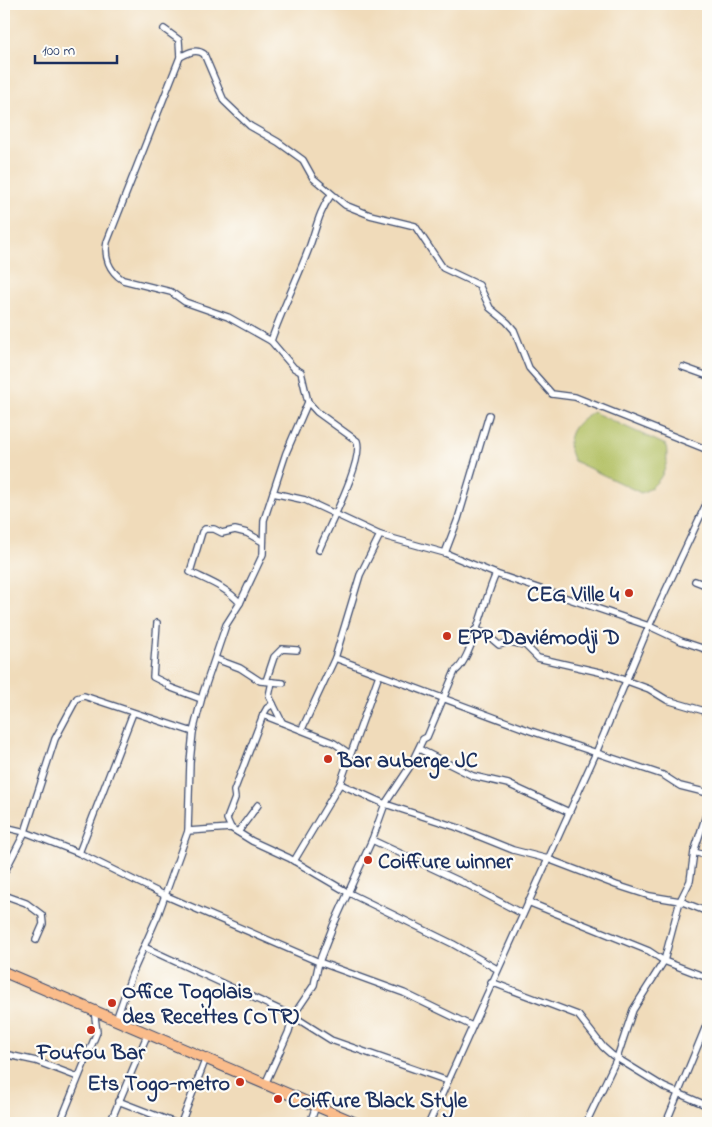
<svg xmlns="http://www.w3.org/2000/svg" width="712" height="1127" font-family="'Indie Flower',sans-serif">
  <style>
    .green { fill: #b2c063; stroke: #667860 }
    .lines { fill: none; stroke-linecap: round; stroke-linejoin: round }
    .street-casing { stroke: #3b496c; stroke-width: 8 }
    .highway-casing { stroke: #3b496c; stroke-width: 12 }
    .street { stroke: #fff; stroke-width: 5.5 }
    .highway { stroke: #fabc8b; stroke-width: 10 }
    .poi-dot { fill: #c8321e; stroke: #fdfcf7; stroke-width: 2 }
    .labels { text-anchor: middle; stroke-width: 4.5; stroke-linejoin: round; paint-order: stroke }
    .poi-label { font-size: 22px; font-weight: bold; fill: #1b2f5e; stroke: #fdfcf7; text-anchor: start }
  </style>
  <rect width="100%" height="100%" fill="#fdfcf7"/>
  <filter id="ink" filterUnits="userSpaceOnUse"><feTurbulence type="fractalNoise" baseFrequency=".02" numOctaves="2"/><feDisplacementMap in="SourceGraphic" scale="10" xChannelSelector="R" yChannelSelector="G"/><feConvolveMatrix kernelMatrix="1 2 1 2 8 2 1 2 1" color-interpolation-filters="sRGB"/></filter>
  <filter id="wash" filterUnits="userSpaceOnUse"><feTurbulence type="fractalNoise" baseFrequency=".0096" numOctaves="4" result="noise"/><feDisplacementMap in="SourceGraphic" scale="20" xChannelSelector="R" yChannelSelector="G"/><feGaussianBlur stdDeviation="1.12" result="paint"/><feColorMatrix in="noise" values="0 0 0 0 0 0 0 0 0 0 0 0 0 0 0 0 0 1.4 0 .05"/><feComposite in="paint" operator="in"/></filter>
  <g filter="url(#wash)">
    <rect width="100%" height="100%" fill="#f0dbba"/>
    <path class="green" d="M593,412L666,445C670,466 661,485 641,493L574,461C562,438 573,423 593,412Z"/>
  </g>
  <g filter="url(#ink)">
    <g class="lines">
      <g class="street-casing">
        <g id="street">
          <path d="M164,29L179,40L180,57C188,53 196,48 204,54L224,101L250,126L278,142L303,160L313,178L345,205L370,215L415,226L443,268L479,285L490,308L507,322L514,330L529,368L552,394L575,397L708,450"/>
          <path d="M180,57L107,242C104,257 109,271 123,280L171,292L185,302L228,317L271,341"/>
          <path d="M683,367L708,376"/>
          <path d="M308,402L317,412L357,441C364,461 328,528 319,550"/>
          <path d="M273,493L305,500L380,535L445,553L496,574L649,626L681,641L708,650"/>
          <path d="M445,553L458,519L489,415"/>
          <path d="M695,581L708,586"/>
          <path d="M240,603C226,587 208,581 190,572L202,532L205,529H214L222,533L235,530L247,533L263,542"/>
          <path d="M157,623L153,677L167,684L169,687L201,699"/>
          <path d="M475,630L485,633L499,645L510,642L525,645L538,658L608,674L649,689L667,700L708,712"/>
          <path d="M335,658L531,731L663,775L680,786L708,793"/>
          <path d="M216,659L240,668L260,681L283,683"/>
          <path d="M266,681L274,657L282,649L297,650"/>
          <path d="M272,682L269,696L282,722"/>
          <path d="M263,715L334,743L350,754"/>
          <path d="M302,729L335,658L360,575L380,535"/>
          <path d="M419,749L473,776L508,784L569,812"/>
          <path d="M340,784L385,804L456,827L513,850L548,859L616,885L650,896L680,901L708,912"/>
          <path d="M4,827L25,832L55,739L77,698L84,696L193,732"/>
          <path d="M231,828L227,819L235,798L234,791L263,715L267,708L273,704"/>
          <path d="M188,831L231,828L252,841L289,858L347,892L453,944L497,969"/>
          <path d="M238,832L258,805"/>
          <path d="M372,840L468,885L523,914"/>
          <path d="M694,852L708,856"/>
          <path d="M79,853L133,713"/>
          <path d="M294,861L340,784L379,675"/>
          <path d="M4,873L25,832L79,853L164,895L319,962L404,993L472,1026"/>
          <path d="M4,895L26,903L42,915L43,924L36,940"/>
          <path d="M528,902L649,951L664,961L708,978"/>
          <path d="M144,947L293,1016L331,1040L448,1081"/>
          <path d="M491,982L578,1015L603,1047L612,1055L664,1087L708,1106"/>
          <path d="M116,1020L132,974L158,915L188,831L190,762L193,732L203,693L226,625L240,603L263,554L264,520L286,453L308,402L301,372L294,368L271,341C282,309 297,280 309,248C316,229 319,211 331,195"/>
          <path d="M4,1054L36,1061L78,1077"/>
          <path d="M266,1082L289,1031L293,1016L314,985L319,962L333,926L372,840L385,804L409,768L423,739L427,737L455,671C471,662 486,593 496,574"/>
          <path d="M118,1101L175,1123"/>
          <path d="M60,1123L97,1032L94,1010"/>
          <path d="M110,1123L148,1033"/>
          <path d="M181,1123L206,1058"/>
          <path d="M310,1123L316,1106"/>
          <path d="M429,1123L596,753L649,626L708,500"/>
          <path d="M586,1123L617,1058L633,1010L664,961L680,901L690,881L694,852L708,809"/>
          <path d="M666,1123L708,1021"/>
        </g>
      </g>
      <g class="highway-casing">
        <path id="highway" d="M4,972L356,1123"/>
      </g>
      <use href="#street" class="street"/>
      <use href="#highway" class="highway"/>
    </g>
  </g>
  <g class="poi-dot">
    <circle cx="629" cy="593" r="5"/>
    <circle cx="447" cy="636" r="5"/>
    <circle cx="328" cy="759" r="5"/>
    <circle cx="368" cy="860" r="5"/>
    <circle cx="112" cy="1003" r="5"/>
    <circle cx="91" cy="1030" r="5"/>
    <circle cx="240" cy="1082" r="5"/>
    <circle cx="278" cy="1099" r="5"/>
  </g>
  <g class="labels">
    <g class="poi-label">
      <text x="619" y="601" text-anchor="end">CEG Ville 4</text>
      <text x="457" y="644">EPP Daviémodji D</text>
      <text x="338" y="767">Bar auberge JC</text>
      <text x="378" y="868">Coiffure winner</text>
      <text x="122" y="998">Office Togolais<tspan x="122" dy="25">des Recettes (OTR)</tspan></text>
      <text x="91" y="1059" text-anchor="middle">Foufou Bar</text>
      <text x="230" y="1090" text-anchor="end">Ets Togo-metro</text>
      <text x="288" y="1107">Coiffure Black Style</text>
    </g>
  </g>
  <rect width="712" height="1127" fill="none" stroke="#fdfcf7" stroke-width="20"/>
  <path d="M35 55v8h82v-8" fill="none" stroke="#1b2f5e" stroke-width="2.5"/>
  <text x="42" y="55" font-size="15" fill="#1b2f5e" stroke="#fdfcf7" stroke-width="4" paint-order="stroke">100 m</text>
</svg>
